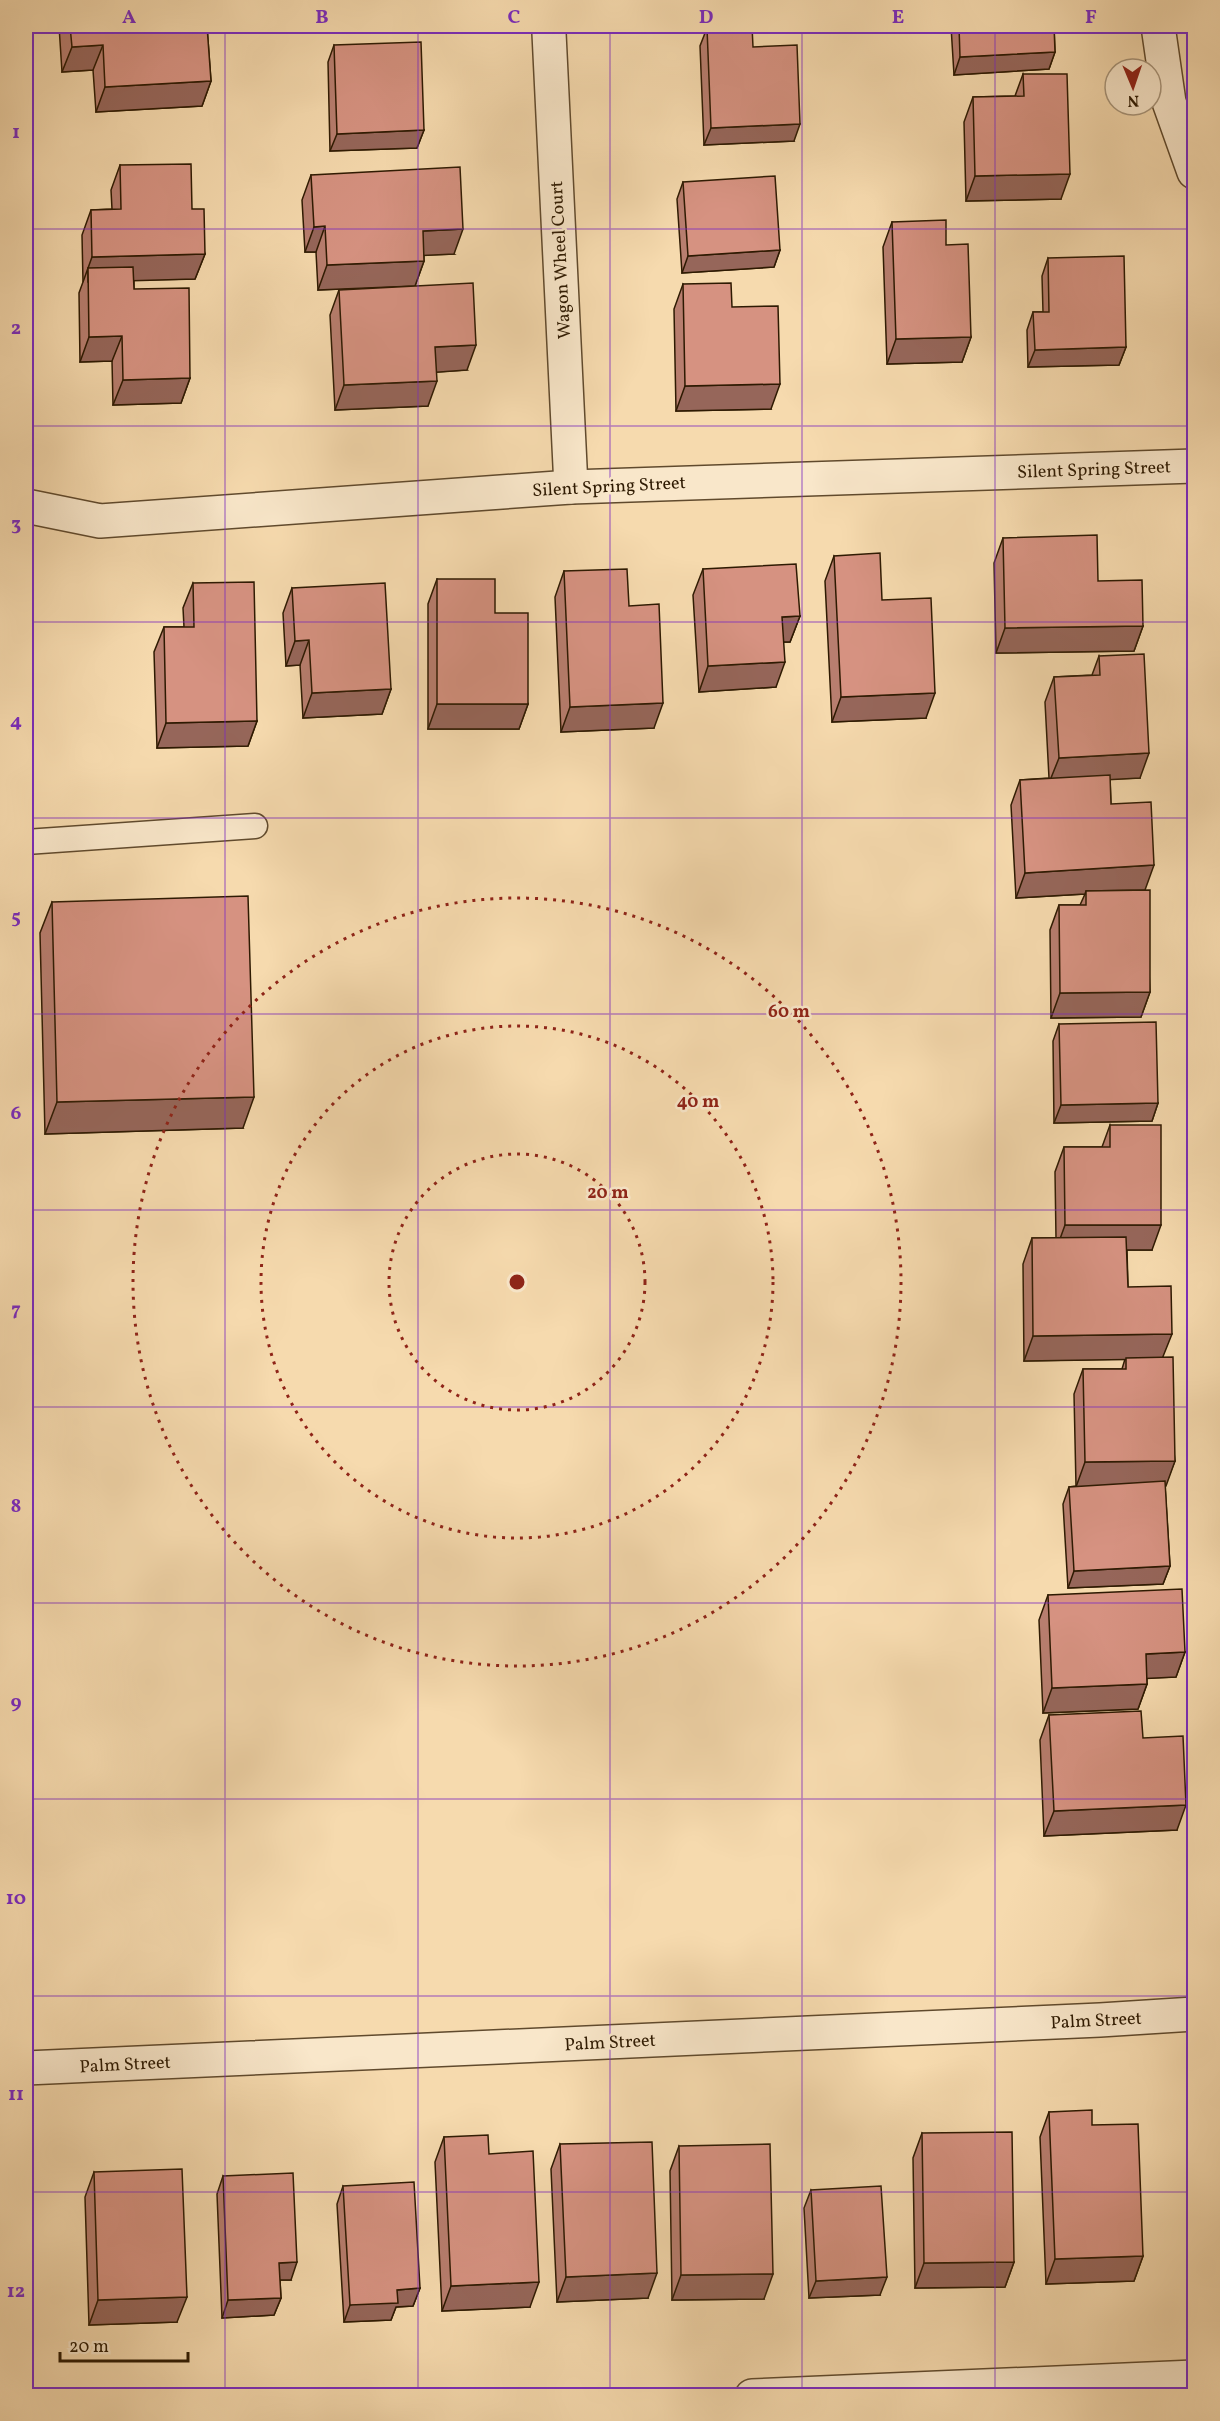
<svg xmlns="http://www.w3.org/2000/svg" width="1220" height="2421" font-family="Vollkorn,serif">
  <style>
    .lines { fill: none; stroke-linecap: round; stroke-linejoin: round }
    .lane-casing { stroke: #604a2d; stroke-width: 27 }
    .street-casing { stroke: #604a2d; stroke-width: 36 }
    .lane { stroke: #f9e7ca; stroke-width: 24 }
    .street { stroke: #f9e7ca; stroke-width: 33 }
    .wall { fill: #b87e6f; stroke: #2e1a02; stroke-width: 1.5 }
    .shaded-wall { fill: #96665a; stroke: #2e1a02; stroke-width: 1.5 }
    .building { fill: #d69281; stroke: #2e1a02; stroke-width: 1.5 }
    .grid { fill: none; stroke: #7b2cbf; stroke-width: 1.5; stroke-opacity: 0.55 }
    .ring { fill: none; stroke: #8f2418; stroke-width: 3; stroke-dasharray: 3 6 }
    .labels { text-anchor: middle; stroke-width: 5; stroke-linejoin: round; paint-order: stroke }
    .street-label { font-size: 18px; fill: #2e1a02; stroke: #f9e7ca }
    .centre { fill: #8f2418; stroke: #f9e7ca; stroke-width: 3 }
    .ring-label { font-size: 18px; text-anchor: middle; font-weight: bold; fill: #8f2418; stroke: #f9e7ca; stroke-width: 5; stroke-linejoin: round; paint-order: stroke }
    .neatline { fill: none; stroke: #7b2cbf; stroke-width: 2 }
    .grid-label { font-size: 20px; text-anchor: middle; font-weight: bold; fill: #7b2cbf }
  </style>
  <rect width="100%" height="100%" fill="#f6daae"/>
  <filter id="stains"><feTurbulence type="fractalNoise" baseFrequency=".00333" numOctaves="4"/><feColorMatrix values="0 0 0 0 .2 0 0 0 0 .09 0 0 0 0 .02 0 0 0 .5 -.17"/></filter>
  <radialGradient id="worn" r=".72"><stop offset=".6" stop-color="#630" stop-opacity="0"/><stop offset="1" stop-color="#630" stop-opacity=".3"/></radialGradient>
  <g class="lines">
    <g class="lane-casing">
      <path id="lane" d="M26,842L255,826"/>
    </g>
    <g class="street-casing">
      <g id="street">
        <path d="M1158,26L1169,102L1194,172"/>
        <path d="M549,33L571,487"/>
        <path d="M26,506L100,521L571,487L1194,466"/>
        <path d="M26,2068L1100,2020L1194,2014"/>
        <path d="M752,2396L1194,2377"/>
      </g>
    </g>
    <use href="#lane" class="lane"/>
    <use href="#street" class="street"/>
  </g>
  <g class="wall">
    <path d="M59,26H207L211,81L202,106L96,112L93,70L62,72Z"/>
    <path d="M367,26H409L407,33Z"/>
    <path d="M951,26H1054L1055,52L1049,69L954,75Z"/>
    <path d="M707,28L794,141L704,145L700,46Z"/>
    <path d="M334,45L424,130L417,148L330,151L328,62Z"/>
    <path d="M1023,74L1061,199L966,201L964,122L973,97L1015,96Z"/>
    <path d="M120,165L192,209L205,254L195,279L134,280V289L190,378L181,403L113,405L112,361L80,362L79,293L83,282L82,235L91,210L112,209L111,190Z"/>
    <path d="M311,175L454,254L424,255V261L415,286L318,290L316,252H305L302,200Z"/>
    <path d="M683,182L780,250L774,267L682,273L677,199Z"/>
    <path d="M892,222L946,245L971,337L962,362L887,364L883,247Z"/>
    <path d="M1048,258L1126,347L1119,365L1028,367L1027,330L1033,312H1043L1042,276Z"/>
    <path d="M683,284L771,409L676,411L674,309Z"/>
    <path d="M339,290L467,370L436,372L428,406L335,410L330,315Z"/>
    <path d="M1003,538L1098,581L1143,626L1134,651L996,653L994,563Z"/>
    <path d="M834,556L926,718L832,722L825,581Z"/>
    <path d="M703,569L800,616L790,642H783L776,687L699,692L693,595Z"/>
    <path d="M564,571L629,606L654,728L561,732L555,597Z"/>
    <path d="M437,579L495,613L528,704L519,729H428V604Z"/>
    <path d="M193,583L257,721L248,746L157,748L154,652L164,627H184L183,608Z"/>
    <path d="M292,588L391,689L382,714L303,718L300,665L286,666L283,613Z"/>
    <path d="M1099,656L1140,778L1110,779L1111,804L1145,890L1150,992L1141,1017L1051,1018L1050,930L1059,905H1080L1085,894L1016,898L1011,805L1020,780L1049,778L1045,702L1054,677L1092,675Z"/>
    <path d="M52,902L243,1128L45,1134L40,933Z"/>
    <path d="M1059,1024L1158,1103L1152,1121L1054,1123L1053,1041Z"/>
    <path d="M1110,1125L1152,1250H1127L1128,1287L1163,1357L1175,1461L1165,1486L1170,1566L1163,1584L1068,1588L1063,1504L1069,1487L1076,1486L1074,1394L1083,1369H1122L1125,1359L1024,1361L1023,1264L1032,1238H1056L1055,1172L1064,1147H1102Z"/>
    <path d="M1048,1595L1185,1652L1176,1677L1147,1678V1684L1138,1709L1043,1713L1039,1620Z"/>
    <path d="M1049,1715L1143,1738L1177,1830L1044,1836L1040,1740Z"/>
    <path d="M1049,2112L1092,2125L1143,2256L1134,2281L1046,2284L1040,2137Z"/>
    <path d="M922,2133L1014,2262L1005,2287L915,2288L913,2158Z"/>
    <path d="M444,2137L489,2154L530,2307L442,2311L435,2162Z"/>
    <path d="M560,2144L648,2298L557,2302L551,2169Z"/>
    <path d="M679,2146L764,2299L672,2300L670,2171Z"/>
    <path d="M94,2172L177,2322L89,2325L85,2197Z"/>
    <path d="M1193,2172H1194V2284H1192L1187,2189Z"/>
    <path d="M223,2176L291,2280H280L281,2298L274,2315L222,2318L217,2194Z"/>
    <path d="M343,2186L420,2288L413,2306L396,2307L391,2320L344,2322L337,2204Z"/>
    <path d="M811,2190L880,2295L809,2298L804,2208Z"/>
  </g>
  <g class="shaded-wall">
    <path d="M103,45L93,70L62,72L72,47Z"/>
    <path d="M1055,52L1049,69L954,75L960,57Z"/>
    <path d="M211,81L202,106L96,112L105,87Z"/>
    <path d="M800,124L794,141L704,145L711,128Z"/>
    <path d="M424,130L417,148L330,151L337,134Z"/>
    <path d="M1070,174L1061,199L966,201L975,176Z"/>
    <path d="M325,226L316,252H305L314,227Z"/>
    <path d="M463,229L454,254L413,256L423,231Z"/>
    <path d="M780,250L774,267L682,273L688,256Z"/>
    <path d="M205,254L195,279L88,282V268L83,282L92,257Z"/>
    <path d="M424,261L415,286L318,290L327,265Z"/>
    <path d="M122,336L112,361L80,362L89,337Z"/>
    <path d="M971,337L962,362L887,364L896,339Z"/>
    <path d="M476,345L467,370L426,373L435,347Z"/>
    <path d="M1126,347L1119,365L1028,367L1035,350Z"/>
    <path d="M190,378L181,403L113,405L123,380Z"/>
    <path d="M437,381L428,406L335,410L344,385Z"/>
    <path d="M780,384L771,409L676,411L685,386Z"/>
    <path d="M800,616L790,642H773L782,617Z"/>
    <path d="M1143,626L1134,651L996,653L1005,628Z"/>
    <path d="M309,640L300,665L286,666L295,641Z"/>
    <path d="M785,662L776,687L699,692L708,666Z"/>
    <path d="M391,689L382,714L303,718L312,693Z"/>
    <path d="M935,693L926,718L832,722L841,697Z"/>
    <path d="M663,703L654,728L561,732L570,707Z"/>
    <path d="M437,704H528L519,729H428Z"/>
    <path d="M257,721L248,746L157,748L166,723Z"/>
    <path d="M1149,753L1140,778L1049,783L1059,758Z"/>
    <path d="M1154,865L1145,890L1086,891L1085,894L1016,898L1025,873Z"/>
    <path d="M1150,992L1141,1017L1051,1018L1060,993Z"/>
    <path d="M254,1097L243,1128L45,1134L57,1102Z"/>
    <path d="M1158,1103L1152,1121L1054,1123L1061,1105Z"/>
    <path d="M1065,1225H1161L1152,1250H1056Z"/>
    <path d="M1172,1334L1162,1359L1024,1361L1033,1336Z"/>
    <path d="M1175,1461L1166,1486L1076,1487L1085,1462Z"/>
    <path d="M1170,1566L1163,1584L1068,1588L1074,1571Z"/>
    <path d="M1185,1652L1176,1677L1137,1679L1146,1654Z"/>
    <path d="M1147,1684L1138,1709L1043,1713L1052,1688Z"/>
    <path d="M1186,1805L1177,1830L1044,1836L1054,1811Z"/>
    <path d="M1143,2256L1134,2281L1046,2284L1055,2259Z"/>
    <path d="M297,2262L291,2280H272L279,2263Z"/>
    <path d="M1014,2262L1005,2287L915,2288L924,2263Z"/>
    <path d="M657,2273L648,2298L557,2302L566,2277Z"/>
    <path d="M773,2274L764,2299L672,2300L681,2275Z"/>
    <path d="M887,2277L880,2295L809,2298L816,2281Z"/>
    <path d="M539,2282L530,2307L442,2311L451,2286Z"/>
    <path d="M420,2288L413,2306L396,2307L391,2320L344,2322L350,2305L397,2290Z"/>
    <path d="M187,2297L177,2322L89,2325L98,2300Z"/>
    <path d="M281,2298L274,2315L222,2318L228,2300Z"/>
  </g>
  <g class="building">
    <path d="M70,26H207L211,81L105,87L103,45L72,47Z"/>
    <path d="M752,26L753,47L797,45L800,124L711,128L707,28Z"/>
    <path d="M959,26H1054L1055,52L960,57Z"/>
    <path d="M421,42L424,130L337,134L334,45Z"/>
    <path d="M1023,74H1067L1070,174L975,176L973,97L1024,96Z"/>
    <path d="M191,164L192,209H204L205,254L92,257L91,210L121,209L120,165Z"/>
    <path d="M460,167L463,229L423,231L424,261L327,265L325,226L314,227L311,175Z"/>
    <path d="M775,176L780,250L688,256L683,182Z"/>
    <path d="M946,220V245L968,244L971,337L896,339L892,222Z"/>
    <path d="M1124,256L1126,347L1035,350L1033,312H1049L1048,258Z"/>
    <path d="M133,267L134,289L189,288L190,378L123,380L122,336L89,337L88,268Z"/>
    <path d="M473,283L476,345L435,347L437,381L344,385L339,290Z"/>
    <path d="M731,283L732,307L778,306L780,384L685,386L683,284Z"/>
    <path d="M1097,535L1098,581L1142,580L1143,626L1005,628L1003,538Z"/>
    <path d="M880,553L882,600L931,598L935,693L841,697L834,556Z"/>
    <path d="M796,564L800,616L782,617L785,662L708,666L703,569Z"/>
    <path d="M627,569L629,606L659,604L663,703L570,707L564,571Z"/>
    <path d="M437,579H495V613H528V704H437Z"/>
    <path d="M254,582L257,721L166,723L164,627H194L193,583Z"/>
    <path d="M385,583L391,689L312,693L309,640L295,641L292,588Z"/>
    <path d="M1144,654L1149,753L1059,758L1054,677L1100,675L1099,656Z"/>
    <path d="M1110,775L1111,804L1151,802L1154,865L1025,873L1020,780Z"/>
    <path d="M1150,890V992L1060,993L1059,905H1086V891Z"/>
    <path d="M248,896L254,1097L57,1102L52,902Z"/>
    <path d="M1156,1022L1158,1103L1061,1105L1059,1024Z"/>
    <path d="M1110,1125H1161V1225H1065L1064,1147H1110Z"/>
    <path d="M1126,1237L1128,1287L1171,1286L1172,1334L1033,1336L1032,1238Z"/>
    <path d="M1173,1357L1175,1461L1085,1462L1083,1369H1126V1358Z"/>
    <path d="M1165,1481L1170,1566L1074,1571L1069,1487Z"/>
    <path d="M1182,1589L1185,1652L1146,1654L1147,1684L1052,1688L1048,1595Z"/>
    <path d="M1141,1711L1143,1738L1183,1736L1186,1805L1054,1811L1049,1715Z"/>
    <path d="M1092,2110V2125L1138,2124L1143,2256L1055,2259L1049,2112Z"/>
    <path d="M1012,2132L1014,2262L924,2263L922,2133Z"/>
    <path d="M488,2135L489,2154L533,2151L539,2282L451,2286L444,2137Z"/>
    <path d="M652,2142L657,2273L566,2277L560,2144Z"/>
    <path d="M770,2144L773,2274L681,2275L679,2146Z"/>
    <path d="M182,2169L187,2297L98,2300L94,2172Z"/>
    <path d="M1193,2172H1194V2199Z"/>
    <path d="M293,2173L297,2262L279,2263L281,2298L228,2300L223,2176Z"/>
    <path d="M414,2182L420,2288L397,2290L398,2303L350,2305L343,2186Z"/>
    <path d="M881,2186L887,2277L816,2281L811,2190Z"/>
  </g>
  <path class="grid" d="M225,26V2396M418,26V2396M610,26V2396M802,26V2396M995,26V2396M26,229H1194M26,426H1194M26,622H1194M26,818H1194M26,1014H1194M26,1210H1194M26,1407H1194M26,1603H1194M26,1799H1194M26,1996H1194M26,2192H1194"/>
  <g class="ring">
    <circle cx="517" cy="1282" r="128"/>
    <circle cx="517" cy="1282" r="256"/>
    <circle cx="517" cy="1282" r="384"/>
  </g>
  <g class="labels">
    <g class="street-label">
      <text transform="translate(560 260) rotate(-93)" y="6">Wagon Wheel Court</text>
      <text transform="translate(1094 469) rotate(-2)" y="6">Silent Spring Street</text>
      <text transform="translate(609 486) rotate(-3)" y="6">Silent Spring Street</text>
      <text transform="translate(1096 2020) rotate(-3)" y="6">Palm Street</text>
      <text transform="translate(610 2042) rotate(-3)" y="6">Palm Street</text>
      <text transform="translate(125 2064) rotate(-3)" y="6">Palm Street</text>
    </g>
  </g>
  <circle cx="517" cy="1282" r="9" class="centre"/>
  <g class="ring-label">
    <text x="789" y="1017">60 m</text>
    <text x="698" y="1107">40 m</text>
    <text x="608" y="1198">20 m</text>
  </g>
  <rect width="1220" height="2421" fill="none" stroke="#f6daae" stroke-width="66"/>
  <g transform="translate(1133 87) rotate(178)"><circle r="28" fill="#f9e7ca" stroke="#a8957a" stroke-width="1.5"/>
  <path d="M0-4.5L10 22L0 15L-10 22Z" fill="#8f2418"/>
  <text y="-9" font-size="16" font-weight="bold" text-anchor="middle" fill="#2e1a02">N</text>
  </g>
  <path d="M60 2352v9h128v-9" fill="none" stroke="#2e1a02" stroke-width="3"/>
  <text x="69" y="2352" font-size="18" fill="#2e1a02" stroke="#f9e7ca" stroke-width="4.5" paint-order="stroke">20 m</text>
  <rect x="33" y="33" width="1154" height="2355" class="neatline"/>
  <g class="grid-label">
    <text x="129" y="23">A</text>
    <text x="322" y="23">B</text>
    <text x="514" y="23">C</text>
    <text x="706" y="23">D</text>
    <text x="898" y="23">E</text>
    <text x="1091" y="23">F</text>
    <text x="16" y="138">1</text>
    <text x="16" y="334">2</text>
    <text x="16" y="530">3</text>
    <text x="16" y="727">4</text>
    <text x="16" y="923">5</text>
    <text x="16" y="1119">6</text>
    <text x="16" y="1315">7</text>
    <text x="16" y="1512">8</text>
    <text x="16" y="1708">9</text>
    <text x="16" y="1904">10</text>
    <text x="16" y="2100">11</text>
    <text x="16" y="2297">12</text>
  </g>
  <rect width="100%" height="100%" filter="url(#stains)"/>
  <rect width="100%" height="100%" fill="url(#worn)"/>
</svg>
